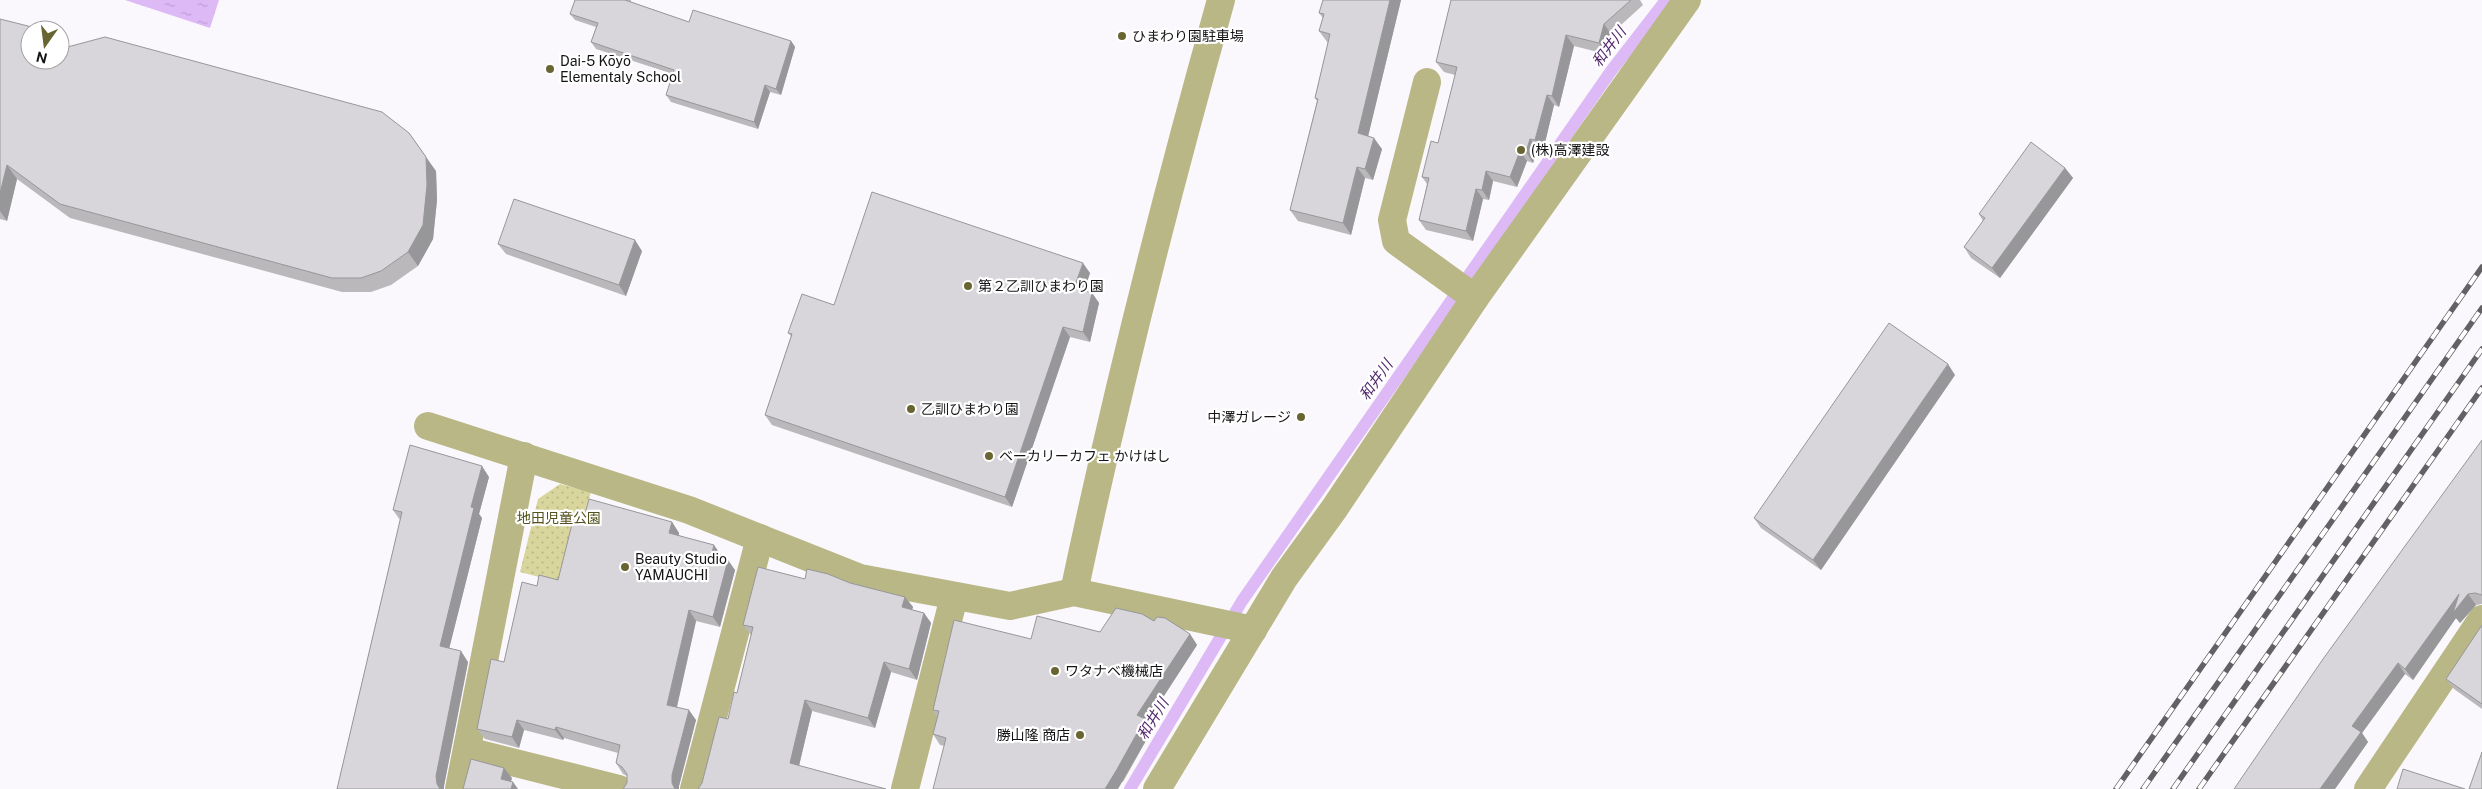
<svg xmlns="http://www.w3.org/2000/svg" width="2482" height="789" font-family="'Public Sans','Noto Sans JP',sans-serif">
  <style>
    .park { fill: url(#park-dots) }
    .water { fill: url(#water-ripples) }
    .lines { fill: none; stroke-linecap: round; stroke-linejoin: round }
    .stream { stroke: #ddbaf6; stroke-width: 12 }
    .street { stroke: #b9b785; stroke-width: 28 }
    .rail-casing { stroke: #636164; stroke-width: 5.5 }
    .rail { stroke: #fff; stroke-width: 4; stroke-dasharray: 11; stroke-linecap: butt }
    .wall { fill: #bab8bb }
    .shaded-wall { fill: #979699 }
    .building { fill: #d8d6da; stroke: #979699 }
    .poi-dot { fill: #686532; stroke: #fff; stroke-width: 2 }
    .labels { text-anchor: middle; stroke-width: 4.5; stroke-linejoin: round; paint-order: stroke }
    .poi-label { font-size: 14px; fill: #141315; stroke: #fff; text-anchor: start }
    .park-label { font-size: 14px; fill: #54511d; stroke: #fff }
    .water-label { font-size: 15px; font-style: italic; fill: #54286d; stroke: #fff }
  </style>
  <defs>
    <pattern id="park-dots" width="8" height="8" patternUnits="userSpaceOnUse" patternTransform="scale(1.25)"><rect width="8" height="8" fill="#d9d69d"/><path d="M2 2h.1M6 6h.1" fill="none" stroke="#b9b786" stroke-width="1.8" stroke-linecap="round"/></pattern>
    <pattern id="water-ripples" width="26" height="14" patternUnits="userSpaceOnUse" patternTransform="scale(1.25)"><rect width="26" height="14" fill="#ddbaf6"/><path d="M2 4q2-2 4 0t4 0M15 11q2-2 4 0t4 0" fill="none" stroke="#bd9fd2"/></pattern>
  </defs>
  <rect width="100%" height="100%" fill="#fbf8fd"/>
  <path class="park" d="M560,484L591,492L566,584L520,572L538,499Z"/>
  <path class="water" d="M125,0H219L210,28Z"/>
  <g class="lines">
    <path class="stream" d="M1130,789L1242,601L1611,71L1666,0"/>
    <g class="street">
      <path d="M1427,82L1392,220L1396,241L1475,298"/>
      <path d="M428,426L689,510L860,578L1010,606L1074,592L1253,630"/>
      <path d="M1074,592C1116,393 1166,196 1221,0"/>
      <path d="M468,751L619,789"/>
      <path d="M459,789L524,456"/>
      <path d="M694,789L760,538"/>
      <path d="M905,789L954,597"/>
      <path d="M1157,789L1284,578L1334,509L1475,298L1687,0"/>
      <path d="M2368,789L2482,619"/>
    </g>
    <g class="rail-casing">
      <g id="rail">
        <path d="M2116,789L2482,267"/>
        <path d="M2143,789L2482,308"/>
        <path d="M2173,789L2482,349"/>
        <path d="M2199,789L2482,388"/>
      </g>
    </g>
    <use href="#rail" class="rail"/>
  </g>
  <g class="wall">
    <path d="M575,0H631V2L689,22L791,41L795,47L781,95L770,92L758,129L671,102L666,95L673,74L596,49L591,42L596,27L575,20L570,14Z"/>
    <path d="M1323,0H1401L1368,136L1382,149L1373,180L1365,178L1351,235L1298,221L1290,210L1317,101L1315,98L1328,43L1319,31L1323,18L1319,13Z"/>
    <path d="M1451,0H1640L1643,5L1611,34L1606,54L1574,46L1559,107L1554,105L1543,151L1537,149L1533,163L1527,161L1517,187L1493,181L1489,200L1483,199L1473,241L1426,230L1419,220L1427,184L1422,177L1438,143L1455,75L1444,72L1436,62Z"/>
    <path d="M0,19L30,60L436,171L437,200L433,239L418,266L391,285L371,292H342L70,218L17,179L7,221L0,219Z"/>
    <path d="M2065,168L2073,178L2000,278L1971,258L1964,247L1983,221L1979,214Z"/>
    <path d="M498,244L642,251L626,296L506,254Z"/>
    <path d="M1090,273L1084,291L1092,293L1099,303L1090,342L1070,337L1012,507L772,425L765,415L791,336L788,333L834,305Z"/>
    <path d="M1955,375L1821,570L1761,528L1754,518Z"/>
    <path d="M2482,440V604L2476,605L2460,623L2456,618L2413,680L2405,674L2362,733L2368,742L2335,789Z"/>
    <path d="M489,477L479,514L482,518L449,649L468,662L444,786V789H337L400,520L393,510Z"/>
    <path d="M584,518L672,522L679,533V535L721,555V558L735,570L720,627L696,621L677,707L696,720L679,786V789H623L627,783V776L623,774L616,763L618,753L564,738L563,740L524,730L519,748L485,739L477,729L504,662L537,586L558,580Z"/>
    <path d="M805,579L850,583L905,597L913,607L912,610L924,613L931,623L917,680L891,672L875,728L812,711L799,766L702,783L728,719L737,693L751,635L743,625Z"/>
    <path d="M1154,621L1190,634L1197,645L1147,722L1152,730L1123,782L940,745L933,734L937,717L933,710L1031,639L1100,632Z"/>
    <path d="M2482,625V709L2454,689L2446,679Z"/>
  </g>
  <g class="shaded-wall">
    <path d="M1390,0H1401L1366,145L1358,133Z"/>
    <path d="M1604,24L1611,34L1606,54L1599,43Z"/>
    <path d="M1566,35L1574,46L1559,107L1552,96Z"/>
    <path d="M791,41L795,47L781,95L776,89Z"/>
    <path d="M765,85L770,92L758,129L754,122Z"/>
    <path d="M1547,95L1554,105L1543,151L1535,140Z"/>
    <path d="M409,133L436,171L437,200L433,239L418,266L408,252Z"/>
    <path d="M1374,138L1382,149L1373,180L1365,169Z"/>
    <path d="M1530,139L1537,149L1533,163L1526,152Z"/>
    <path d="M1520,151L1527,161L1517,187L1510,177Z"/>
    <path d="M7,165L17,179L7,221L0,211V193Z"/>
    <path d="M1357,167L1365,178L1351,235L1343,223Z"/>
    <path d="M2065,168L2073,178L2000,278L1992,268Z"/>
    <path d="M1486,171L1493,181L1489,200L1482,190Z"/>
    <path d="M1476,189L1483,199L1473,241L1466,231Z"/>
    <path d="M635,240L642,251L626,296L619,285Z"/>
    <path d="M1083,263L1090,273L1081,299L1074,288Z"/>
    <path d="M1092,293L1099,303L1090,342L1083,332Z"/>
    <path d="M1063,327L1070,337L1012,507L1005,497Z"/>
    <path d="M1948,364L1955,375L1821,570L1813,560Z"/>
    <path d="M482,466L489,477L479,514L482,518L447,657L440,646L471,507Z"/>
    <path d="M672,522L679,533L677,543L669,533Z"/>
    <path d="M714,545L721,555L718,566L711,556Z"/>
    <path d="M728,560L735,570L720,627L713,617Z"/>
    <path d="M2459,594H2468L2476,605L2460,623L2456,618L2413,680L2405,669Z"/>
    <path d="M905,597L913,607L909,618L902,607Z"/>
    <path d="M689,610L696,621L675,715L667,705Z"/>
    <path d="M924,613L931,623L917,680L909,669Z"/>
    <path d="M1190,634L1197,645L1147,722L1152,730L1118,789H1105L1137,715Z"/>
    <path d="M461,651L468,662L444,786V789H440L437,784L436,776Z"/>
    <path d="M884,662L891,672L875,728L868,718Z"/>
    <path d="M2398,663L2405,674L2362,733L2368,742L2335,789H2320L2352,726Z"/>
    <path d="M805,700L812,711L797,774L790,763Z"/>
    <path d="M689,710L696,720L679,786V789H675L672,783V775Z"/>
    <path d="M517,720L524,730L519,748L512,737Z"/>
    <path d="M556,727L564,738L563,740L555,730Z"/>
    <path d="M504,768L512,778L509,789L501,779Z"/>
    <path d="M513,782L518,789H511Z"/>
  </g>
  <g class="building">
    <path d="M575,0H625L689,22L693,10L791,41L776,89L765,85L754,122L666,95L674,70L591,42L598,23L570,14Z"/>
    <path d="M1323,0H1390L1358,133L1374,138L1365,169L1357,167L1343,223L1290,210L1318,99L1315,98L1330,34L1319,31L1324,14L1319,13Z"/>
    <path d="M1451,0H1631L1604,24L1599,43L1566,35L1552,96L1547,95L1535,140L1530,139L1526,152L1520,151L1510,177L1486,171L1482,190L1476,189L1466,231L1419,220L1429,178L1422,177L1431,141L1438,143L1457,67L1436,62Z"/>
    <path d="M0,19L36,28V30H30V53L29,57H30V60H60V49L105,37L382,112L409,133L426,157L427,185L423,225L408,252L381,271L361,278H332L60,204L7,165L0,193Z"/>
    <path d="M2031,142L2065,168L1992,268L1964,247L1985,218L1979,214Z"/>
    <path d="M872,192L1083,263L1074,288L1092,293L1083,332L1063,327L1005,497L765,415L792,334L788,333L802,294L834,305Z"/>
    <path d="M514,199L635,240L619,285L498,244Z"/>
    <path d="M1889,323L1948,364L1813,560L1754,518Z"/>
    <path d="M2482,440V595L2475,593L2468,594L2453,613L2459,594L2405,669L2398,663L2352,726L2361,732L2320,789H2234L2323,659Z"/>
    <path d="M410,445L482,466L471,507L474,508L440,646L461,651L436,776L437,784L440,789H337L402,512L393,510Z"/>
    <path d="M589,499L672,522L669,533L714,545L711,556L728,560L713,617L689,610L667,705L689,710L672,775V783L675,789H623L627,783V774L622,767L616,763L620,745L556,727L555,730L517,720L512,737L477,729L491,659L504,662L522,582L537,586L539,575L558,580L574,516L584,518Z"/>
    <path d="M758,567L805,579L807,569L828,574L850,583L905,597L902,607L924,613L909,669L884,662L868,718L805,700L790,763L886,789H698L702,783L719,717L728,719L734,692L737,693L753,627L743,625Z"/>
    <path d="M1116,608L1142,614L1154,621L1157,617L1165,618L1190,634L1137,715L1145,719L1116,771L1105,789H933L946,738L933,734L939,711L933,710L954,620L1031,639L1037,616L1100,632Z"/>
    <path d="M2482,625V704L2446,679Z"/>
    <path d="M2482,752V789H2469Z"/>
    <path d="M471,759L504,768L501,779L513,782L511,789H463Z"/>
    <path d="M2403,769L2465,789H2397Z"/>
  </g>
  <g class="poi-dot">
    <circle cx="1122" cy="36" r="5"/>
    <circle cx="550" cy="69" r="5"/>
    <circle cx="1521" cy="150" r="5"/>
    <circle cx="968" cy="286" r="5"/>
    <circle cx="911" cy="409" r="5"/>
    <circle cx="1301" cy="417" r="5"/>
    <circle cx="989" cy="456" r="5"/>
    <circle cx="625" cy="567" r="5"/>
    <circle cx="1055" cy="671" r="5"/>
    <circle cx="1080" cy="735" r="5"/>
  </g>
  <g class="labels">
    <g class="poi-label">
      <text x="1132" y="41">ひまわり園駐車場</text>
      <text x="560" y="66">Dai-5 Kōyō<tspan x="560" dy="16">Elementaly School</tspan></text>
      <text x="1531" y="155">(株)高澤建設</text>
      <text x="978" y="291">第２乙訓ひまわり園</text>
      <text x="921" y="414">乙訓ひまわり園</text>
      <text x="1291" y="422" text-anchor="end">中澤ガレージ</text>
      <text x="999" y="461">ベーカリーカフェ かけはし</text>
      <text x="635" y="564">Beauty Studio<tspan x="635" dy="16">YAMAUCHI</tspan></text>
      <text x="1065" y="676">ワタナベ機械店</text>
      <text x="1070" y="740" text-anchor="end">勝山隆 商店</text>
    </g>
    <g class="park-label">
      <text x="559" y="523">地田児童公園</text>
    </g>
    <g class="water-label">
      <text transform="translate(1609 47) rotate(-53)" y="5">和井川</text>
      <text transform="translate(1376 380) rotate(-55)" y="5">和井川</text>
      <text transform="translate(1153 719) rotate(-59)" y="5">和井川</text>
    </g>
  </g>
  <g transform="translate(45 45) rotate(194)"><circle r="24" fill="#ffffff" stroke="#a1a1a1"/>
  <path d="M0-4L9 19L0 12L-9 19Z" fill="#686532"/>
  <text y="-8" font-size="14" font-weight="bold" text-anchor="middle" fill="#141315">N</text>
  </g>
</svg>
